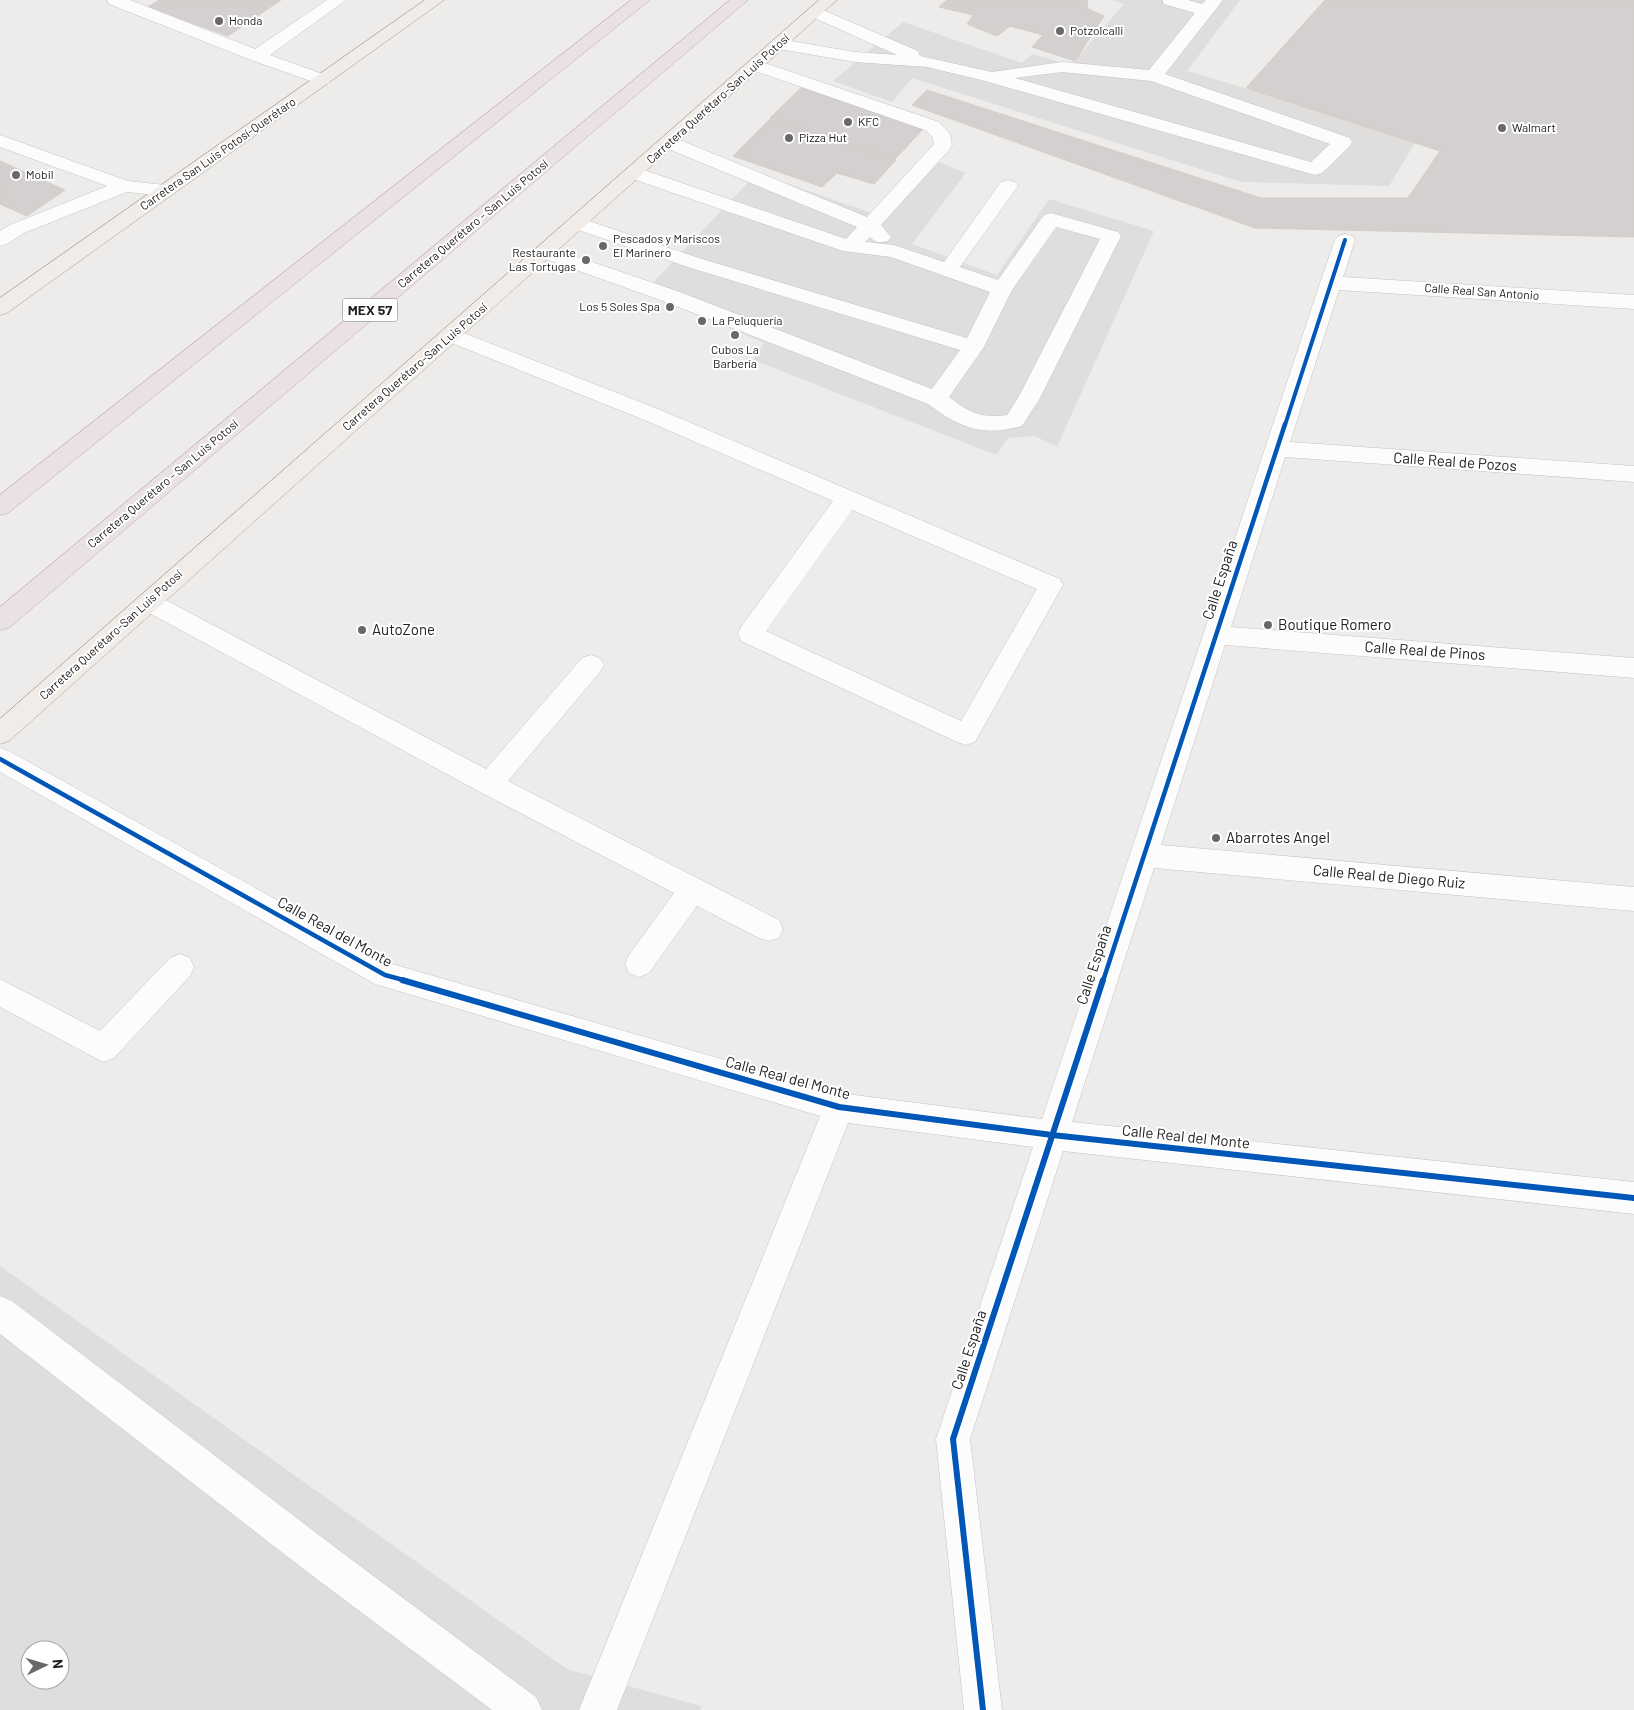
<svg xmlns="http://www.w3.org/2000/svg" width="1634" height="1710" font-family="Barlow,sans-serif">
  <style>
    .parking { fill: #dfdedd; fill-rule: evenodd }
    .building { fill: #d3d0cf; stroke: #d1cecb }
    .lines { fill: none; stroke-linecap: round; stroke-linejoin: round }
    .minor-casing { stroke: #c4c3c2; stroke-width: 1 }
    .major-casing { stroke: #a39988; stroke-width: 1 }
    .highway-casing { stroke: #c1a3ac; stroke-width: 1 }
    .minor { fill: #fcfcfc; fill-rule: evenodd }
    .major { fill: #f1ece7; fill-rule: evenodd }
    .highway { fill: #eae1e2; fill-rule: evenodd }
    .cycleway-far2-casing { stroke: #fff; stroke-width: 6 }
    .cycleway-far1-casing { stroke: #fff; stroke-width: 8 }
    .cycleway-casing { stroke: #fff; stroke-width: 9 }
    .cycleway-far2 { stroke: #0057b8; stroke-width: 4 }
    .cycleway-far1 { stroke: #0057b8; stroke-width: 4.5 }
    .cycleway { stroke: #0057b8; stroke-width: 6 }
    .poi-dot { fill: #696867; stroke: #fff; stroke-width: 2 }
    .labels { text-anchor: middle; stroke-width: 4; stroke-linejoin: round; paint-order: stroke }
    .far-poi-label { font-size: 12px; fill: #212121; stroke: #fff; text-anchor: start }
    .far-street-label { font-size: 12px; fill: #212121; stroke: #fff }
    .shield { fill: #fff; stroke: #646464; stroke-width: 1 }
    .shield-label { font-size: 14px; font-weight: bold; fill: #212121 }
    .street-label { font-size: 15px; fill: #212121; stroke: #fff }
    .poi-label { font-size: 15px; fill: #212121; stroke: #fff; text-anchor: start }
  </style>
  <rect width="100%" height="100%" fill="#eeecea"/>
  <g class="parking">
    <path d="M1111,0H1240L1187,71L1418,138L1389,186L1241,182L912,78L892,102L833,81L903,22L1022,63L1032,54L1071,65L1124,4Z"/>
    <path d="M926,157L966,173L912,244L997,275L1049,199L1154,231L1057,447L1035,436L1008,438L996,455L753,360L764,343L645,291L757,173L872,213Z"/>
    <path d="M0,1266L567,1669L701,1706V1710H0ZM30,1650H60V1680H30Z"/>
  </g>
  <g class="building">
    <path d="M159,0H281L228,36L148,7Z"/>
    <path d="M947,0H1087L1088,9L1104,16L1075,61L1032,47L1043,35L1010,26L997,36L967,24L973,15L939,7Z"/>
    <path d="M1325,0H1634V237L1255,228L912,105L927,90L1261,198H1408L1440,151L1246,88Z"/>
    <path d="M803,86L926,126L895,159L770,118Z"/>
    <path d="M770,119L896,160L874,184L837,173L822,187L733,156Z"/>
    <path d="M0,161L65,190L27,216L0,204Z"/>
  </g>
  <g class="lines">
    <g class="minor-casing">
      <g id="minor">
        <path d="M107,0H130L255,49L327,0H346L270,55L328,76L331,80L328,84L322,85L251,60L109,4Z"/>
        <path d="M1162,0H1188L1202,4L1206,0H1223L1165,74L1350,138L1352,142L1350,146L1322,173L1315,175L985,81L927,67L855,62L779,49L773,48L770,44L773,40L779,39L855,52L897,55L810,16L807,12L810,8L816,7L918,51L920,56L992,72L1062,62L1149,70L1195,13L1164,4ZM1062,72L1151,81L1330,144L1311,162L1015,78Z"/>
        <path d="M756,60L939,122L950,134L952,145L950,149L881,225L891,237L888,241C880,243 876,243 870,237L865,242L894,245L944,262L1001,182L1008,180L1015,182L1018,186L960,267L998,280L1044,215L1051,213L1118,232L1121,236L1039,400L1022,426C982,437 960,428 928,404L663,301L537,256L534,252L537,248L544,246L551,248L677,291L932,389L960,350L691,268L569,227L566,223L569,219L576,217L583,219L705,260L967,338L990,292L891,257L843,251L627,177L624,173L627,169L634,167L641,169L846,239L857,227L661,146L659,142L661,138L668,136L675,138L867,217L934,144L932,136L925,130L750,69L747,65L750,61ZM1056,227L1100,239L1018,398L1007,415C981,419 969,412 949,397L984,347L1012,290Z"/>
        <path d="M0,135L128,181L174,186L177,190L174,194L167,196L127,192L24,233L7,244L0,246V231L10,225L107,186L0,147Z"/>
        <path d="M1345,234L1352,236L1355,240L1343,277L1634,295V309L1339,290L1290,442L1634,466V482L1285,457L1231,627L1634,658V678L1225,645L1161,845L1634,887V911L1154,868L1072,1122L1634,1182V1214L1063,1151L970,1439L1002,1710H964L936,1439L1033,1147L848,1123L617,1710H579L820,1116L375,984L0,772V748L9,751L392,964L839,1093L1042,1119L1320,283L1335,240L1338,236Z"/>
        <path d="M451,328L658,409L1060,579L1063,585L975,742L966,745L957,742L741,641L738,634L741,627L833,501L642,419L444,340L440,335L444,330ZM852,510L1037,589L961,721L766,631Z"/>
        <path d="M149,593L158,596L486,769L582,658L591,655L600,658L604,665L600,672L508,781L779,920L783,929L779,938L769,941L759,938L697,906L649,973L639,977L629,973L625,964L629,955L674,893L480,792L140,608L137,602L140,596Z"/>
        <path d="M180,954L190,958L194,967L190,976L114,1058L103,1062L0,1007V979L100,1031L170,958Z"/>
        <path d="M0,1296L12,1301L336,1548L536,1697L542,1710H492L310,1574L0,1334Z"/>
      </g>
    </g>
    <g class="major-casing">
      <g id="major">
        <path d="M425,0H444L7,313L0,315V298Z"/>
        <path d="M819,0H837L9,741L0,744V719Z"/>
      </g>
    </g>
    <g class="highway-casing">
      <g id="highway">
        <path d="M631,0H650L8,513L0,515V495Z"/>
        <path d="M730,0H748L9,628L0,630V607Z"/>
      </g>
    </g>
    <use href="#minor" class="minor"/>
    <use href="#major" class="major"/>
    <use href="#highway" class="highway"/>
    <g class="cycleway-far2-casing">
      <path id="cycleway-far2" d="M1285,425L1345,240"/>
    </g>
    <g class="cycleway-far1-casing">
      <g id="cycleway-far1">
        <path d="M0,759L385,975L407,981"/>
        <path d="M1103,981L1285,424"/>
      </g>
    </g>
    <g class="cycleway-casing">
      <g id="cycleway">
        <path d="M402,980L839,1107L1052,1135L1634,1198"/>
        <path d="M983,1710L953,1439L1103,980"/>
      </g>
    </g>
    <use href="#cycleway-far2" class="cycleway-far2"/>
    <use href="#cycleway-far1" class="cycleway-far1"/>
    <use href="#cycleway" class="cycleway"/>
  </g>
  <g class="poi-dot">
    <circle cx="219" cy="21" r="5"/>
    <circle cx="1060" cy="31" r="5"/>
    <circle cx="848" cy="122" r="5"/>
    <circle cx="1502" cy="128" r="5"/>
    <circle cx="789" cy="138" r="5"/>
    <circle cx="16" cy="175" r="5"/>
    <circle cx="603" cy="246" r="5"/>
    <circle cx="586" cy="260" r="5"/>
    <circle cx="670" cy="307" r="5"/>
    <circle cx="702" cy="321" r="5"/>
    <circle cx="735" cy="335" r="5"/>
    <circle cx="1268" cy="625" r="5"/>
    <circle cx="362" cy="630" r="5"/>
    <circle cx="1216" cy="838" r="5"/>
  </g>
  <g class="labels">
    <g class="far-poi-label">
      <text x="229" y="25">Honda</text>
      <text x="1070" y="35">Potzolcalli</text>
      <text x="858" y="126">KFC</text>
      <text x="1512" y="132">Walmart</text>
      <text x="799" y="142">Pizza Hut</text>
      <text x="26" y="179">Mobil</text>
      <text x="613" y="243">Pescados y Mariscos<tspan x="613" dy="14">El Marinero</tspan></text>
      <text x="576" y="257" text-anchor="end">Restaurante<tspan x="576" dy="14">Las Tortugas</tspan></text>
      <text x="660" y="311" text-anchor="end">Los 5 Soles Spa</text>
      <text x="712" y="325">La Peluquería</text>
      <text x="735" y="354" text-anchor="middle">Cubos La<tspan x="735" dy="14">Barbería</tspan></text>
    </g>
    <g class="far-street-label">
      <text transform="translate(718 99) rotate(-42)" y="4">Carretera Querétaro-San Luis Potosí</text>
      <text transform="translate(218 154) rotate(-35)" y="4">Carretera San Luis Potosí-Querétaro</text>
      <text transform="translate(473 224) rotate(-40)" y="4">Carretera Querétaro - San Luis Potosí</text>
      <text transform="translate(1482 292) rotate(4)" y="4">Calle Real San Antonio</text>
      <text transform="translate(415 367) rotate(-41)" y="4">Carretera Querétaro-San Luis Potosí</text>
      <text transform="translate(163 484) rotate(-40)" y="4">Carretera Querétaro - San Luis Potosí</text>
      <text transform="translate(111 635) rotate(-42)" y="4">Carretera Querétaro-San Luis Potosí</text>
    </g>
    <rect class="shield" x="342.5" y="298.5" width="55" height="23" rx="4"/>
    <g class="shield-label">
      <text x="370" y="315">MEX 57</text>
    </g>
    <g class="street-label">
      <text transform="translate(1455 462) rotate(4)" y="5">Calle Real de Pozos</text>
      <text transform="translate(1220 580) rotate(-72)" y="5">Calle España</text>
      <text transform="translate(1425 651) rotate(4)" y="5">Calle Real de Pinos</text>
      <text transform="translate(1389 877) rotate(5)" y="5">Calle Real de Diego Ruiz</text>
      <text transform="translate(335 932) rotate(29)" y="5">Calle Real del Monte</text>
      <text transform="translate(1094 965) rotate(-72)" y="5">Calle España</text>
      <text transform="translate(788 1078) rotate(15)" y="5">Calle Real del Monte</text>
      <text transform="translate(1186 1137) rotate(6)" y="5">Calle Real del Monte</text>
      <text transform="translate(969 1350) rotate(-72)" y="5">Calle España</text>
    </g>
    <g class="poi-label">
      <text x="1278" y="630">Boutique Romero</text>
      <text x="372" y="635">AutoZone</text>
      <text x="1226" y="843">Abarrotes Angel</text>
    </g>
  </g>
  <g transform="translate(45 1665) rotate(85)"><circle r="24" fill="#ffffff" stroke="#a6a6a6"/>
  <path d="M0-4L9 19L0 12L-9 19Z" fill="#696867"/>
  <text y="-8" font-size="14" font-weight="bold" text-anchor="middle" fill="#212121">N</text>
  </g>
</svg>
